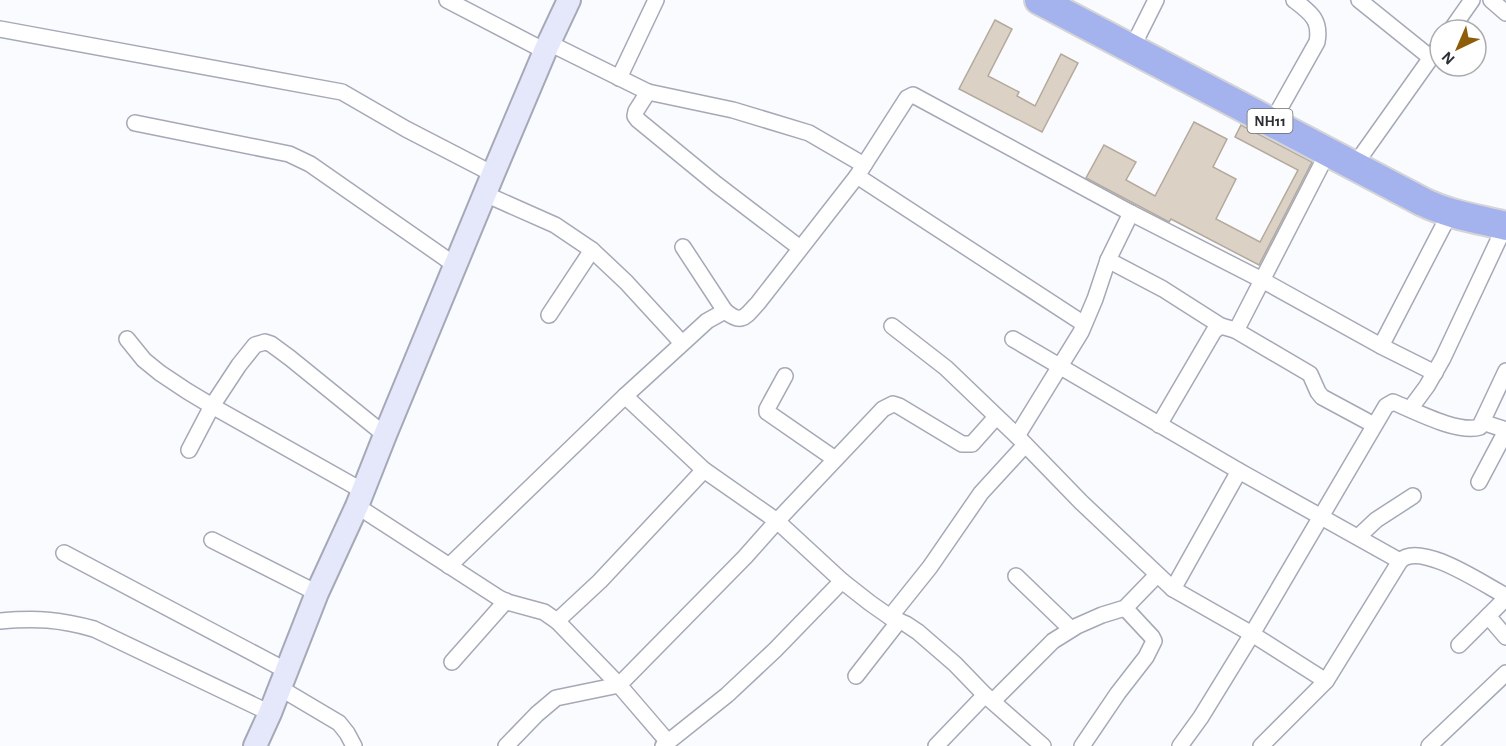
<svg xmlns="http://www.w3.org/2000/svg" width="1506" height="746" font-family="'Alegreya Sans',sans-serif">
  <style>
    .building { fill: #dbd1c4; stroke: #b3a99c; stroke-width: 1.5 }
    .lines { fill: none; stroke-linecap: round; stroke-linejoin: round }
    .street-casing { stroke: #a5a9b7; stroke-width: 18 }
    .secondary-casing { stroke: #a5a9b7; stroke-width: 26 }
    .highway-casing { stroke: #d5d5d7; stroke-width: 32 }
    .street { stroke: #fff; stroke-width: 15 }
    .secondary { stroke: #e4e8fa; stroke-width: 22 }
    .highway { stroke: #a4b3ee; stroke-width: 28 }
    .labels { text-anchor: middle; stroke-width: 4.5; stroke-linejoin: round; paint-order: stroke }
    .shield { fill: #fff; stroke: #6d6d72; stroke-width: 1.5 }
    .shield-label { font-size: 15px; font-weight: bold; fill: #2e2f35 }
  </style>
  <rect width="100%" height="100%" fill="#fafbfe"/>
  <g class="building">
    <path d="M995,20L1012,29L988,76L1019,92L1017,96L1035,106L1061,54L1078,63L1042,132L959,89Z"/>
    <path d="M1194,122L1227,139L1213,167L1236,179L1216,219L1260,242L1298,170L1235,137L1241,125L1312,162L1259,265L1171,219L1169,222L1086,178L1104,145L1136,162L1126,180L1155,196Z"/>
  </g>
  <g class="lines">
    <g class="street-casing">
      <g id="street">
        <path d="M447,0L545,51"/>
        <path d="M1359,0L1431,58"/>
        <path d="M1491,0L1506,13"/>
        <path d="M0,29L342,92L406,129L493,174"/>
        <path d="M1451,30L1472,0"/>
        <path d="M549,43L648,92L733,110L809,133L864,165"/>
        <path d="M1132,48L1156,0"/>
        <path d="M619,78L656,0"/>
        <path d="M648,92L636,111L635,116L638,120L716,184L800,248"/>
        <path d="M1272,122L1317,42C1321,20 1311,13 1294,0"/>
        <path d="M135,123L289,154L310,164L455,265"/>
        <path d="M1354,166L1440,45"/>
        <path d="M857,176L1084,324"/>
        <path d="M485,194L555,225L592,250L626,282L682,343"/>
        <path d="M683,247L725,311"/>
        <path d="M1108,260L1163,289L1221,326"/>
        <path d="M549,315L592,250"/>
        <path d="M892,326L946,368L1017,436L1081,502L1173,589L1252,634L1326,681"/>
        <path d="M1235,330L1310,374L1318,392L1322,397L1374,425"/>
        <path d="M127,339L144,360L160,373L187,391L212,406L363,491"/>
        <path d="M1013,339L1239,471L1400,561"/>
        <path d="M1381,346L1435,373"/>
        <path d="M1506,371L1482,422L1506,430"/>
        <path d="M785,376L767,409V412L835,459"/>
        <path d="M625,396L704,470L777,521L842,581L870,603L890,617L906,624L918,632L955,664L985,695L1043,746"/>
        <path d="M1410,409L1427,386L1443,358L1505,226"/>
        <path d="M1159,425L1214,331L1221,326L1235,330L1238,327L1328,152"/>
        <path d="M1017,436L1081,332L1095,299L1108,260L1131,213"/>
        <path d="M189,450L212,406L239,365L255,345L265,342L271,344L290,358L385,435"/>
        <path d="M1479,482L1506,431"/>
        <path d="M357,506L499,598L507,602L544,612L557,621L600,581L704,470"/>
        <path d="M1358,537L1376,520L1413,496"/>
        <path d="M212,540L317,593"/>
        <path d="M64,553L287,671"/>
        <path d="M449,566L625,396L707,321L725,311C742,325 745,317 758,303L857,176L907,98L913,95L1131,213L1262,280L1381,346L1450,213"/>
        <path d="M1016,576L1071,629"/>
        <path d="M1173,589L1239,471"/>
        <path d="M1488,616L1506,637"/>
        <path d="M890,617L930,567L981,493L1025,445"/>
        <path d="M0,621C36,618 59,619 94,629L270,713"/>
        <path d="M557,621L619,685"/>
        <path d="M1459,645L1506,598"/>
        <path d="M452,662L506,601"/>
        <path d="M856,676L899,621"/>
        <path d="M280,688L339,723L347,733L354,746"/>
        <path d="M993,701L1053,641L1077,626L1102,615L1125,608L1157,575"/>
        <path d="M668,742L619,685L745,557L777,521L883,409L893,404L899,406L962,444H972L996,417"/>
        <path d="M506,746L537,714L556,698L619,685"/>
        <path d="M663,746L727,695L775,650L842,581"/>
        <path d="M936,746L985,695"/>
        <path d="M1082,746L1118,693L1146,657L1154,641L1152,637L1125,608"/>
        <path d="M1180,746L1201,717L1252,634L1386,406L1393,402C1415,411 1458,434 1480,427L1482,422"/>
        <path d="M1261,746L1326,681L1400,561C1420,540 1486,586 1506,596"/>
        <path d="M1429,746L1506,673"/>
      </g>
    </g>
    <g class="secondary-casing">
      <path id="secondary" d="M255,746L270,713L317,593L357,506L385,435L493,174L545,51L569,0"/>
    </g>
    <g class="highway-casing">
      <path id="highway" d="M1039,0L1423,202C1450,215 1478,219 1506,226"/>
    </g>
    <use href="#street" class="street"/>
    <use href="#secondary" class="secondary"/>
    <use href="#highway" class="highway"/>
  </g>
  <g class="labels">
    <rect class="shield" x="1247.5" y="109" width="45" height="24" rx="4.5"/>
    <g class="shield-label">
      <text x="1270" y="126">NH11</text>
    </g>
  </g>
  <g transform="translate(1458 48) rotate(224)"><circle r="28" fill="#ffffff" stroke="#abacae" stroke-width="1.5"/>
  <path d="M0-4.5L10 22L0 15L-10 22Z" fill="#8e5d09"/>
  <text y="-9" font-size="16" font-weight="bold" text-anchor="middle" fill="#2e2f35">N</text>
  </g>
</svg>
